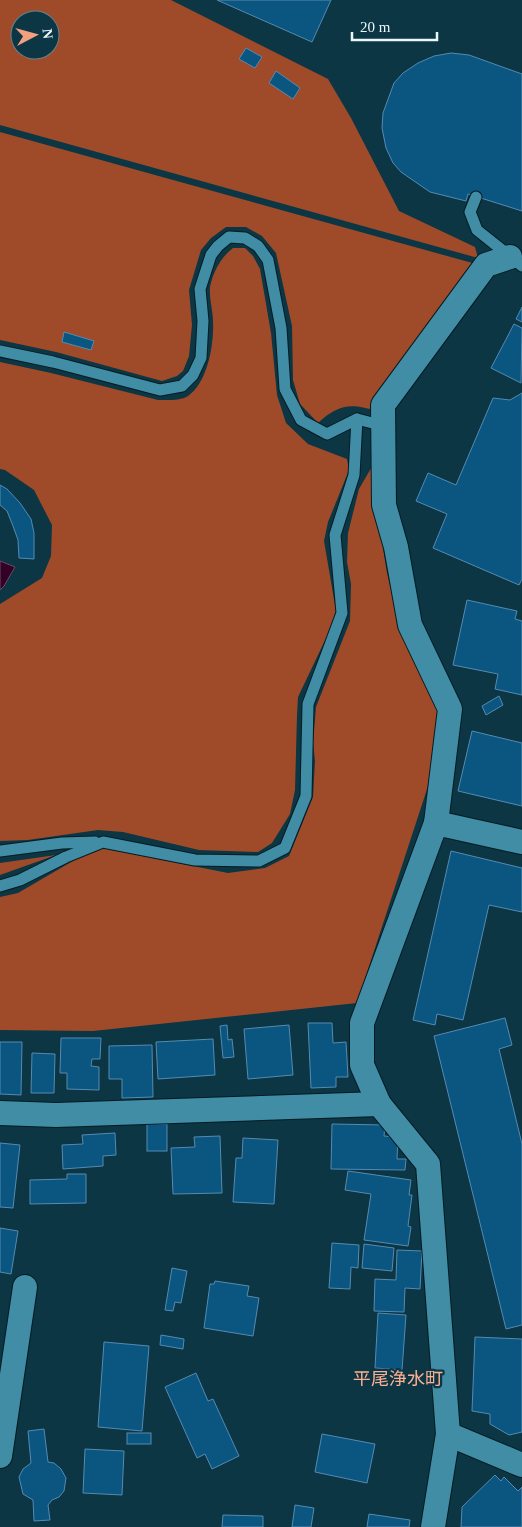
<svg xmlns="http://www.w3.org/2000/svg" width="522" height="1527" font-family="'Times New Roman','Noto Sans JP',serif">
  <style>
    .forest { fill: #9f4b29; fill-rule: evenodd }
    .water { fill: #330026; stroke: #6a4a66 }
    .building { fill: #0a5681; stroke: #558ab2 }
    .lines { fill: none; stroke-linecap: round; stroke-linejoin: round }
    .service-casing { stroke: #041c24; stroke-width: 13 }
    .minor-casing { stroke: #041c24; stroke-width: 26 }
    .service { stroke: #418da5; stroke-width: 11 }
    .minor { stroke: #418da5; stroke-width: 24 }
    .labels { text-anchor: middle; stroke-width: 4.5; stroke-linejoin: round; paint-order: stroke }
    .quarter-label { font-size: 18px; fill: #fdb092; stroke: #0c3643 }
  </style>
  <rect width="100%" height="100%" fill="#0c3643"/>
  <g class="forest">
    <path d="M0,0H171L328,79L351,118L399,211L475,247L478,258L0,125ZM20,20H50V50H20Z"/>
    <path d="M0,132L476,264L377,411C350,403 339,404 318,423L300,404L293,380L292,326L276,253L262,236L246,227H226L211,238L201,250L189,290L192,325L189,356L183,371L177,376L162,381L56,352L0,340Z"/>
    <path d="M233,248H245L253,256L260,269L271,333L277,395L286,423L308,444L347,459L349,470L328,522L324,541L336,611L328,634L298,697L297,715L295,790L290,814L272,843L258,852L199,850L123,832L98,830L28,840L0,841V604L42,578L51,556L52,525L34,490L5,470L0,469V362L51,373L158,400C167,400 180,401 188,396C208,382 214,344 213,321C213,311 209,298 210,287C213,272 221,257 233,248Z"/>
    <path d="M377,458L376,504L387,573L402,634L439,708L431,777L357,1003L93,1031L0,1030V897L18,893L78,858L102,848L228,873L265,868L289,856L313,797L315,761L313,743L316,707L350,621L351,584L347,562L348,533L359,489Z"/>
    <path d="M56,855L0,875V863Z"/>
  </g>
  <path class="water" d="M0,561L15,567L4,586L0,590Z"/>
  <g class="building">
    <path d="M217,0H331L312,42Z"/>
    <path d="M246,48L262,57L255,68L239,59Z"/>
    <path d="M451,53L469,55L522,74V211L468,194L466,201L430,192L401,172L393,163L386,148L382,128L383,113L394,83L403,73L418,63L434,56Z"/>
    <path d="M276,71L300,88L293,99L269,83Z"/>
    <path d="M522,307V322L516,319Z"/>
    <path d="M514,324L522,328L521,383L491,368Z"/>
    <path d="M64,332L94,341L91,350L62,342Z"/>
    <path d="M522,393V579L519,585L433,548L447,514L416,501L428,473L456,485L493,398L510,400Z"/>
    <path d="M0,485L7,489L20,503L31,519L34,533V559L19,558L18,540L13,526L7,511L0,505Z"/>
    <path d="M467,600L517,611L515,619L522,621V695L495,689L498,674L453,665Z"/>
    <path d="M499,696L503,705L486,715L482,706Z"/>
    <path d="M472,731L522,743V806L458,791Z"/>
    <path d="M451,851L522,868V912L489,905L463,1020L437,1014L435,1025L413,1020Z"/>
    <path d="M505,1018L512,1045L499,1049L522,1144V1325L506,1329L434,1036Z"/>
    <path d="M308,1023H332L333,1043L346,1042L348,1077H336V1087L311,1088Z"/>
    <path d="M227,1025L228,1040L232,1039L234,1057L223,1058L220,1026Z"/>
    <path d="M289,1025L293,1075L248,1079L244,1029Z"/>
    <path d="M61,1038H101L100,1059H92L91,1066L99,1067V1090L67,1089V1073H60Z"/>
    <path d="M213,1039L215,1075L158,1079L156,1042Z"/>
    <path d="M0,1042H22L21,1095L0,1094Z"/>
    <path d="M152,1045L153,1097L122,1098V1079H109V1046Z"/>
    <path d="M32,1053L55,1054L54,1093H31Z"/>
    <rect x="147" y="1124" width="20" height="27"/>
    <path d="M332,1124L385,1125L384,1136L398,1137L397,1159H406L405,1170L331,1169Z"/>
    <path d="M115,1133L116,1155L103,1156V1166L63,1169L62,1145L83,1144L82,1135Z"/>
    <path d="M220,1136L222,1193L173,1194L171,1148L195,1147L194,1137Z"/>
    <path d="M243,1138L278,1140L274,1204L233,1202L236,1158H242Z"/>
    <path d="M0,1143L20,1145L13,1208L0,1207Z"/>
    <path d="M348,1171L411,1180L409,1195H412L408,1226L411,1227L408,1246L364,1240L371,1194L345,1190Z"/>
    <path d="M67,1174H86V1203L30,1204V1180L67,1179Z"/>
    <path d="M0,1228L18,1231L11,1274L0,1272Z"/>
    <path d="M332,1243L359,1245L358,1268L351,1267L350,1289L329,1288Z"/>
    <path d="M364,1244L394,1248L392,1271L362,1268Z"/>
    <path d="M397,1250L422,1251L420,1289L405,1288L404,1312L374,1311L375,1279L396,1280Z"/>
    <path d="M172,1268L187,1271L181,1303L175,1302L173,1311L165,1310Z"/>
    <path d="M215,1281L249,1286L247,1296L259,1298L253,1336L204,1328L210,1284H214Z"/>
    <path d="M378,1313L406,1315L402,1370L375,1368Z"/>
    <path d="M161,1335L184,1339L183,1349L160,1345Z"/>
    <path d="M475,1337L522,1339V1432L509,1435L490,1424V1414L472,1411Z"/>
    <path d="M104,1342L149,1346L142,1431L98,1427Z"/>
    <path d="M196,1373L208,1401L213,1399L239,1456L212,1469L205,1454L197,1458L165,1387Z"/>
    <path d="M44,1429L48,1462L54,1463L61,1469L66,1478L64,1491L59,1497L52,1500L48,1505L50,1520L34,1521L33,1500L23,1494L19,1477L23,1469L31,1463L28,1431Z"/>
    <rect x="127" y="1433" width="24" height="11"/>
    <path d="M322,1434L375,1444L367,1483L315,1472Z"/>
    <path d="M85,1449L124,1451L122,1495L83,1493Z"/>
    <path d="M495,1475L501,1481L504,1477L518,1491L522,1487V1527H461L462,1507Z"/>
    <path d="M295,1505L314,1508L311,1527H292Z"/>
    <path d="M369,1514L410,1520L409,1527H367Z"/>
    <path d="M223,1515L263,1516V1527H222Z"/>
  </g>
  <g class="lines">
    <g class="service-casing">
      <g id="service">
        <path d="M476,197L470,212L477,230L522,266"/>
        <path d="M0,351L53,362L160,390L182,386L193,375L201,358L203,321L200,289L211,255L218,246L229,237L245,238L258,246L268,260L281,328L285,389L301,420L327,434L357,419L384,426"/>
        <path d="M0,851L62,843L95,842"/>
        <path d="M0,886L20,880L66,857L103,842L195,860L259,861L285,848L306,796L308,704L342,613L335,535L354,475L357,419"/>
      </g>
    </g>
    <g class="minor-casing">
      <g id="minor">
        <path d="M436,823L450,709L410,625L396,547L384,505L383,405L486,265L510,257"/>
        <path d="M0,1113L56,1115L379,1104"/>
        <path d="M448,1434L522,1465"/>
        <path d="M0,1456L25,1287"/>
        <path d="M433,1527L448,1434L428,1164L379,1104L362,1065V1023L436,823L522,842"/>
      </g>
    </g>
    <use href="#service" class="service"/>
    <use href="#minor" class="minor"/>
  </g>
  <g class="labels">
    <g class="quarter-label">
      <text x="398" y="1385">平尾浄水町</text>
    </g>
  </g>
  <g transform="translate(35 35) rotate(84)"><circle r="24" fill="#0c3643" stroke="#64838d"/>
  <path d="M0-4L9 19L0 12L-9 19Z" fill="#f2a080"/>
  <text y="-8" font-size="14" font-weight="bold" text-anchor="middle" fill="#e9f7fc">N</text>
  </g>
  <path d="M352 32v8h85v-8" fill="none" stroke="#e9f7fc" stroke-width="2.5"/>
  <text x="360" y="32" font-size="15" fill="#e9f7fc" stroke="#0c3643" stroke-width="4" paint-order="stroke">20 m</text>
</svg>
